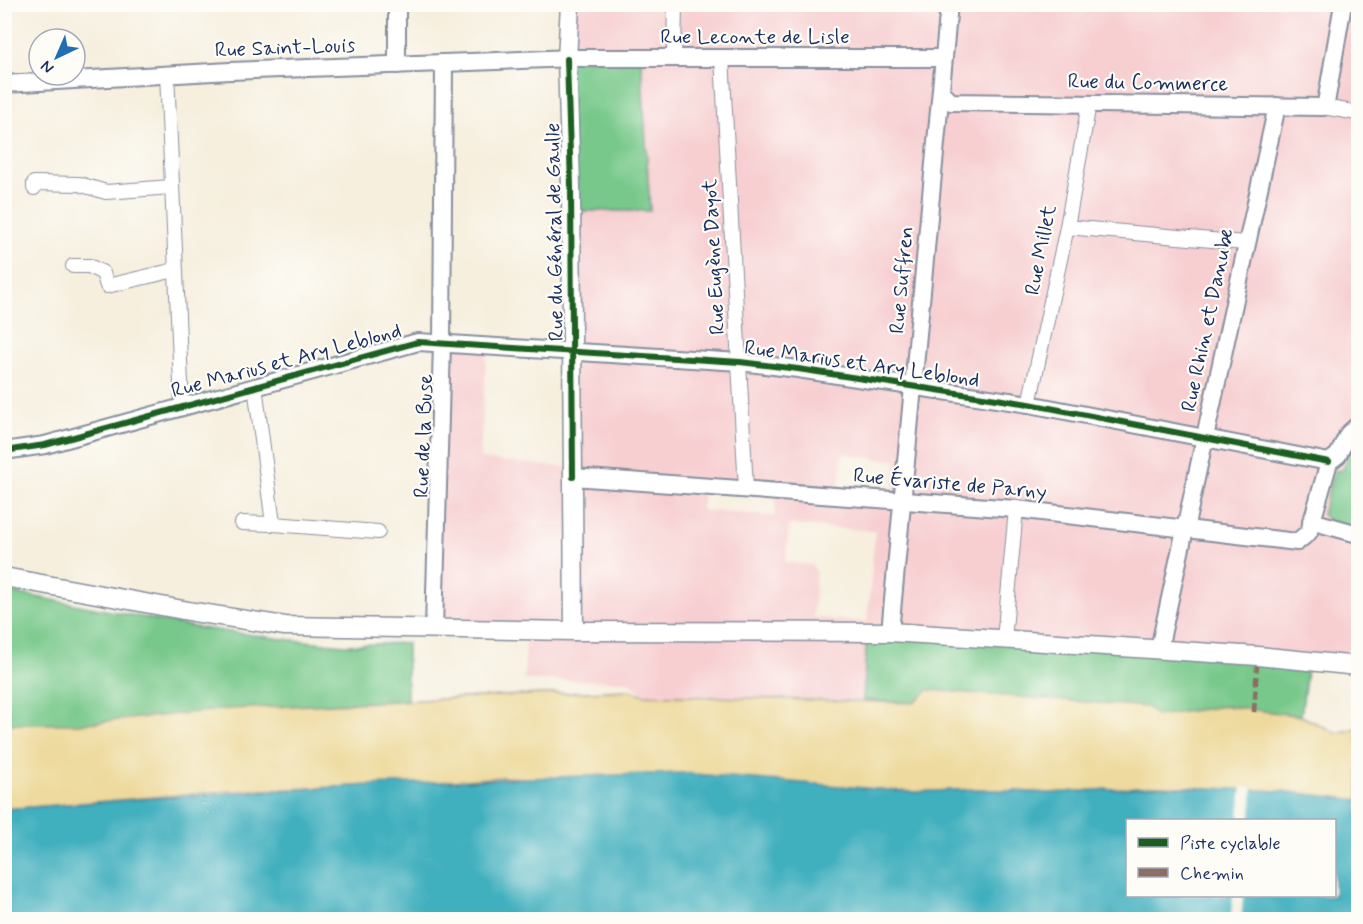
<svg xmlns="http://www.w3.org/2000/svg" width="1363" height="924" font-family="Mynerve,sans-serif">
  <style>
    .built { fill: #f7cfd1; fill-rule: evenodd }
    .green { fill: #77c88a; stroke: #497c74; stroke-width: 1.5 }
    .sand { fill: #eeda9e; stroke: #84847e; stroke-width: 1.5 }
    .water { fill: #41afbe; stroke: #2e6f8e; stroke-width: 1.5; fill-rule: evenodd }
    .pier { fill: #f6efde }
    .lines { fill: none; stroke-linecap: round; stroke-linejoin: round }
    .minor-casing { stroke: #888f9e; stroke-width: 16 }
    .tertiary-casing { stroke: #888f9e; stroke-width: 20 }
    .secondary-casing { stroke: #888f9e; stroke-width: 21 }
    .minor { stroke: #fff; stroke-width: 14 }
    .tertiary { stroke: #fff; stroke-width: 16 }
    .secondary { stroke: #fff; stroke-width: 18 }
    .quiet { stroke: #8d6e63; stroke-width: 4.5; stroke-dasharray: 9 4.5; stroke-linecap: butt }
    .cycleway-casing { stroke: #fdfcf7; stroke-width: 10 }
    .cycleway { stroke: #1b5e20; stroke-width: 6 }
    .labels { text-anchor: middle; stroke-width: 4.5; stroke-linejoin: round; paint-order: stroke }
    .street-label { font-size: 21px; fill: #1b2f5e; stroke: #fdfcf7 }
  </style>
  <rect width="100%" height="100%" fill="#fdfcf7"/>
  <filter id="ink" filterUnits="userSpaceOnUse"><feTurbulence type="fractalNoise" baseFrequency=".0167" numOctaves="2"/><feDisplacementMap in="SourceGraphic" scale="12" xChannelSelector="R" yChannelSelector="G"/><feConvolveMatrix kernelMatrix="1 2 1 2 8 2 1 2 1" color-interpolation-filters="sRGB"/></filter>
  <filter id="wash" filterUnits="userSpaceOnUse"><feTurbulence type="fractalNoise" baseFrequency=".008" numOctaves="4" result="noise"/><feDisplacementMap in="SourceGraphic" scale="24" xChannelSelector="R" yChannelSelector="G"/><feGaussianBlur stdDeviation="1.35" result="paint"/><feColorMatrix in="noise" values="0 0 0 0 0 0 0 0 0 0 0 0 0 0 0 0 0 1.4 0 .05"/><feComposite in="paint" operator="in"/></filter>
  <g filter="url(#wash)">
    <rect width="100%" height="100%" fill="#f6efde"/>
    <path class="built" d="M570,5H1358V430L1355,434L1343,471L1358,528V666L866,649L863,700L644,695L628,681L524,680L526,630L573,631V524L447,515L571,525V626L440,624L442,343L487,346L480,459L572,468L571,211H650L641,58L567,59ZM843,454L896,461L893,492L839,486ZM703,488L776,493L775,516L701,510ZM789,525L875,531L867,622L813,617L816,572L812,565L786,562Z"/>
    <g class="green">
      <path d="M641,58L650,211H571L567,59Z"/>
      <path d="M1358,430V528L1327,520L1322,514L1334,471L1343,470L1355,434Z"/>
      <path d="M5,591L194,627L283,639L345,645L407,643V700L230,709L79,724H5Z"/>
      <path d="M867,631L1308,661L1301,716L1225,706L1157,716L1147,707L929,690L915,703L863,700Z"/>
    </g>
    <path class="sand" d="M629,690L644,695L914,703L928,690L1147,707L1157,716L1225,706L1301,716L1337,733L1358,728V800L1280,791L1156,786L1050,793L977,789L913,792L503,777L403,785L230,791L5,809V724H79L230,709Z"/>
    <path class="water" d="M682,773L913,792L977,789L1050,793L1156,786L1280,791L1358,800V919L5,920V809C230,791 456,779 682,773ZM1128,820H1334V896H1128Z"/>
    <g class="pier">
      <path d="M1242,787H1253L1250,820H1239Z"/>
      <path d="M1233,896H1243L1241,919H1231Z"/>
    </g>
  </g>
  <g filter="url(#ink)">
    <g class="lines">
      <g class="minor-casing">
        <g id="minor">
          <path d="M674,58L675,4"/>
          <path d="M722,58L746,489"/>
          <path d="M167,74L182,405"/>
          <path d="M1323,107L1358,113"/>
          <path d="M34,188V183L79,184L106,192L171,187"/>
          <path d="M1067,227L1245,243"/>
          <path d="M73,266H89L103,273L107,286L175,270"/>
          <path d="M255,386L273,524L378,532"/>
          <path d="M1029,404L1067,227L1089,104"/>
          <path d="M242,523L273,524"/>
          <path d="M1004,640L1016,509"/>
        </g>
      </g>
      <g class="tertiary-casing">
        <g id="tertiary">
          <path d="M397,4V65"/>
          <path d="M4,84L230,71L574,58H943"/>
          <path d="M941,92L951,102L1323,107L1326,103L1343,4"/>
          <path d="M4,451L45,445L418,342L740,362L798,369L1029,404L1329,462"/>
          <path d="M573,477L1016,509L1297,542L1309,532L1329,462L1338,455L1348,434L1358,425"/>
          <path d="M1311,521L1358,534"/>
          <path d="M434,629L442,343L444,63"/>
          <path d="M890,632L949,4"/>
          <path d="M1159,649L1277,106"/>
        </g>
      </g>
      <g class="secondary-casing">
        <g id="secondary">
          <path d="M570,4L567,59L571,187L574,631"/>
          <path d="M4,577L194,612L285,626L574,631L890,632L1258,656L1358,666"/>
        </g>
      </g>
      <use href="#minor" class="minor"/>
      <use href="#tertiary" class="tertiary"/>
      <use href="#secondary" class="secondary"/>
      <path class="quiet" d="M1254,712L1257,666"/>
      <g class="cycleway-casing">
        <g id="cycleway">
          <path d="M567,59L571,187L573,477"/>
          <path d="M4,451L45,445L418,342L740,362L798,369L1029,404L1329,462"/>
        </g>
      </g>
      <use href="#cycleway" class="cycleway"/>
    </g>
  </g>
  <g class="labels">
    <g class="street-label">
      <text x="755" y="43">Rue Leconte de Lisle</text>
      <text transform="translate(285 47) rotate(-2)" y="7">Rue Saint-Louis</text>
      <text transform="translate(1148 82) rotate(1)" y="7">Rue du Commerce</text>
      <text transform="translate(554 232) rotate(-91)" y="7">Rue du Général de Gaulle</text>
      <text transform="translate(1040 250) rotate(-79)" y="7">Rue Millet</text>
      <text transform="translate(713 257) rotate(-93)" y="7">Rue Eugène Dayot</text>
      <text transform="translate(901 280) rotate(-85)" y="7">Rue Suffren</text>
      <text transform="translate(1207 320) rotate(-78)" y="7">Rue Rhin et Danube</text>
      <text transform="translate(286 360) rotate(-15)" y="7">Rue Marius et Ary Leblond</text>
      <text transform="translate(862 363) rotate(8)" y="7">Rue Marius et Ary Leblond</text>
      <text transform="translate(423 436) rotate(-88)" y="7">Rue de la Buse</text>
      <text transform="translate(950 483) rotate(5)" y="7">Rue Évariste de Parny</text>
    </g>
  </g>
  <rect width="1363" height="924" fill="none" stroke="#fdfcf7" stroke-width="24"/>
  <rect x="1126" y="819" width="210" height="78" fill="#fdfcf7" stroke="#a3aaba" stroke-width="1.5"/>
  <rect x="1138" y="838" width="30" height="9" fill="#1b5e20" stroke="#a3aaba" stroke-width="1.5"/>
  <text x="1180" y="849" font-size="18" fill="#1b2f5e">Piste cyclable</text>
  <rect x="1138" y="868" width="30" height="9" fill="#8d6e63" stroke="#a3aaba" stroke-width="1.5"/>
  <text x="1180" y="879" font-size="18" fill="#1b2f5e">Chemin</text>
  <g transform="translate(57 57) rotate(224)"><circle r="28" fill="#fdfcf7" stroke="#a3aaba" stroke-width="1.5"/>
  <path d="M0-4.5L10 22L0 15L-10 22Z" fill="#1f6fb2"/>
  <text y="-9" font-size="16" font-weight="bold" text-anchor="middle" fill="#1b2f5e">N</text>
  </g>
</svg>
